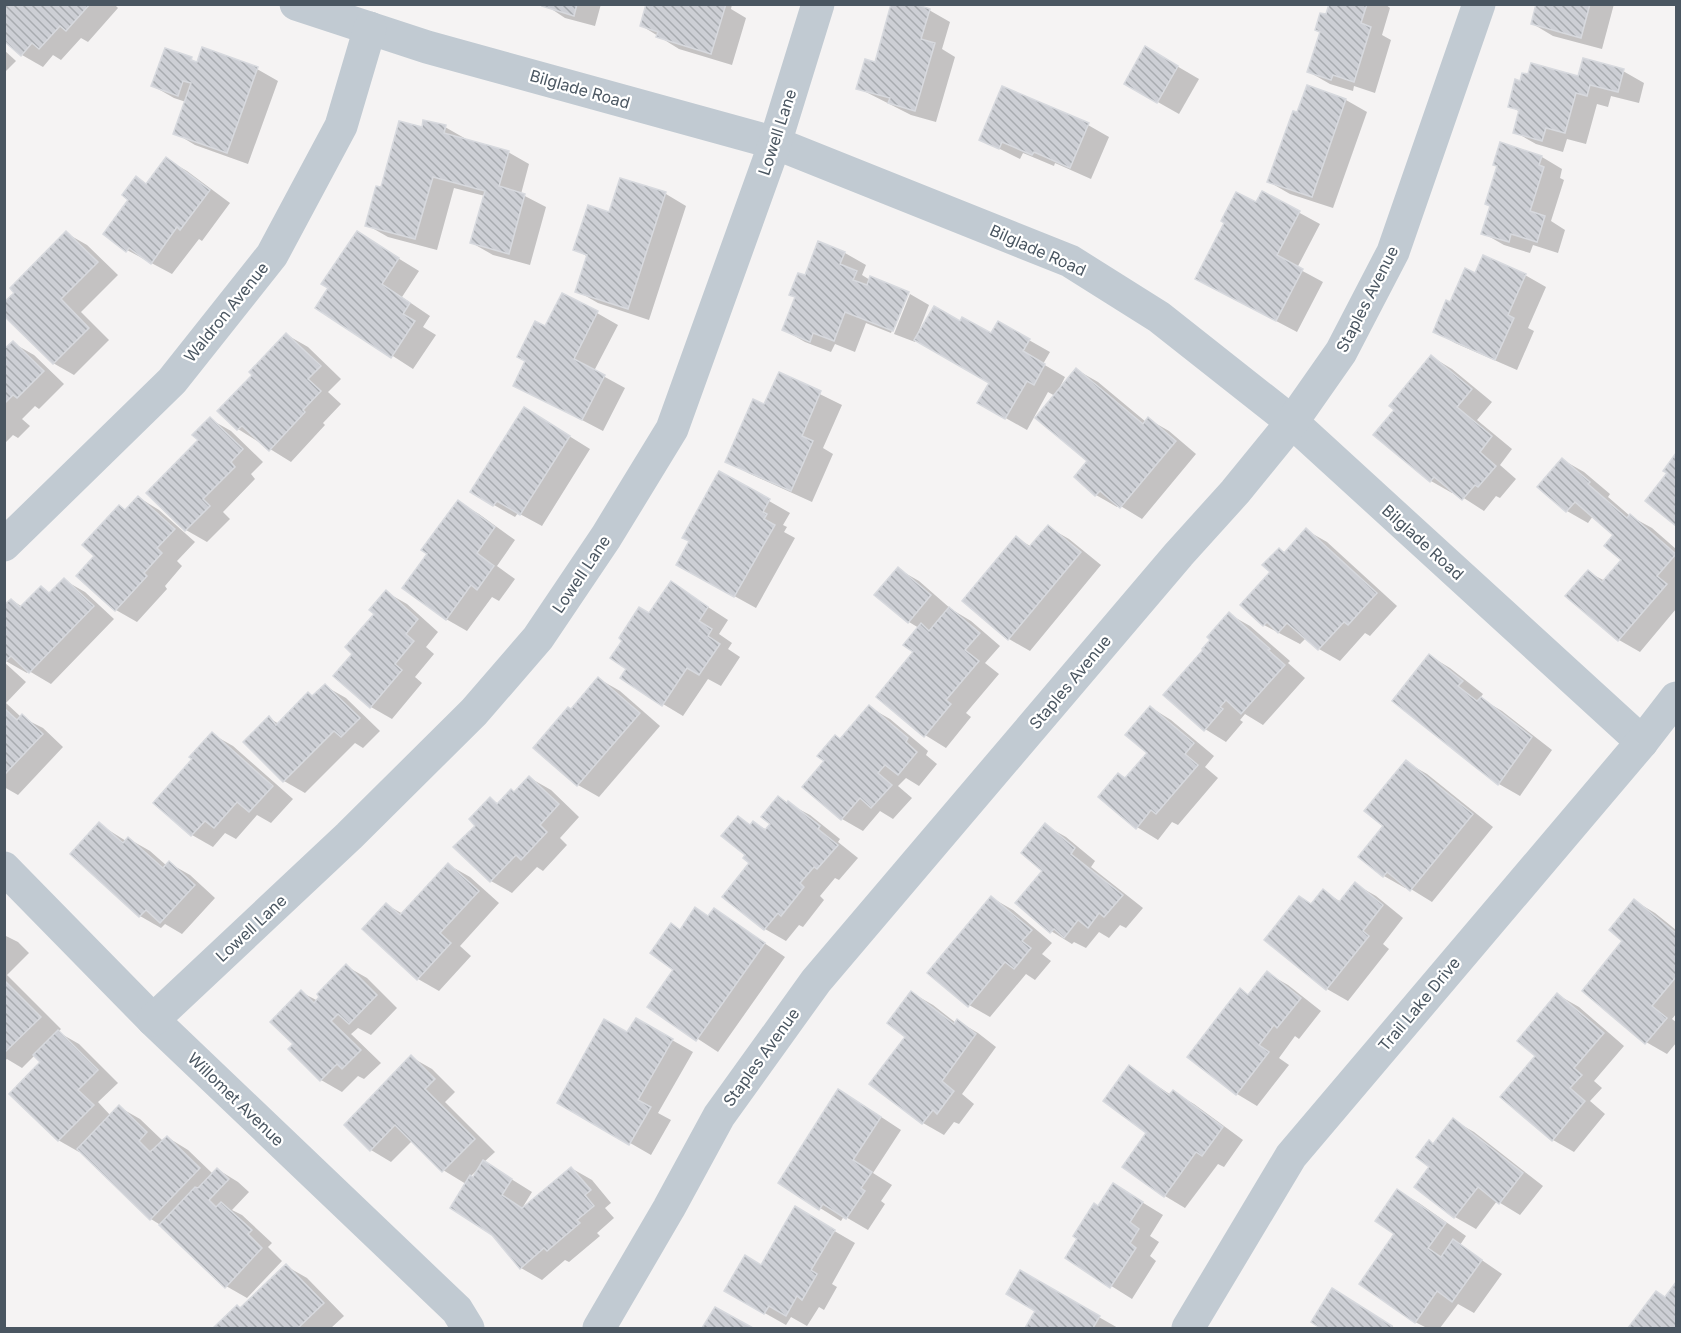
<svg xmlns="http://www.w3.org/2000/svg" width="1681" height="1333" font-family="Inter,sans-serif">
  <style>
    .shadow { fill: #0003; fill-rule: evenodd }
    .building { fill: url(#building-back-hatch); stroke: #d7d9de; stroke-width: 1.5 }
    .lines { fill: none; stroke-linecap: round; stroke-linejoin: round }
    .minor { stroke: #c1cad2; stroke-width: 33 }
    .labels { text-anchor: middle; stroke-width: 4.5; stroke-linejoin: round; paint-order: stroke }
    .street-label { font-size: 16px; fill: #4a5661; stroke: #fff }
  </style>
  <defs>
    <pattern id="building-back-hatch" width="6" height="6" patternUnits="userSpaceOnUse" patternTransform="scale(1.5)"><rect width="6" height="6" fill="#cdcfd5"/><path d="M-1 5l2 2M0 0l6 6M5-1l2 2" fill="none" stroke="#a8abb0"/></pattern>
  </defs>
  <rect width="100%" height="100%" fill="#f5f3f3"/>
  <g class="shadow">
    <path d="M4,4H114L118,8L88,42L81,38L61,60L53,55L43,67L22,55Z"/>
    <path d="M544,4H601L595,26L565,18Z"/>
    <path d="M647,4H732L731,9L746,18L732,65L679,49L642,26Z"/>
    <path d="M1330,4H1385L1390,8L1382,35L1391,40L1375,93L1354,86L1353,91L1330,84L1309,72Z"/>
    <path d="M1538,4H1614L1602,49L1553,36L1533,24Z"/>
    <path d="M929,10L950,22L942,49L955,57L936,122L911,115L858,88L876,64Z"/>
    <path d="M1146,48L1199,79L1179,114L1126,84Z"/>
    <path d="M4,50L16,61L4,73Z"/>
    <path d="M191,59L198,63L257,69L278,81L248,164L195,145L175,133L186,102L174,98L153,86Z"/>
    <path d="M1623,71L1644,83L1639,103L1611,96L1608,107L1597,104L1586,144L1567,139L1563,152L1536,144L1515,132L1520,112L1510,106L1579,78Z"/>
    <path d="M1308,87L1346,100L1367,112L1333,208L1290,194L1269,182Z"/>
    <path d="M1088,125L1109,137L1091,179L1055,163L1054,166L1023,153L1020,159L980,139Z"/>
    <path d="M445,127L466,139V141L508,152L529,164L521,194L546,207L530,265L493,255L472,243L485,196L454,188L437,250L388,237L367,225L382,189L423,129Z"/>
    <path d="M1542,157L1562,169L1560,178L1564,180L1551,221L1565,230L1558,253L1533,245L1530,253L1504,245L1483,233Z"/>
    <path d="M166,159L187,171L230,203L202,241L199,239L172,274L127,250L136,178L147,184Z"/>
    <path d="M621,180L666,194L686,206L649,320L598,303L577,291L588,257L575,249L610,214Z"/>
    <path d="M1263,193L1320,224L1297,268L1323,282L1297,332L1218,290Z"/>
    <path d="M66,233L87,245L118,275L81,312L109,340L74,375L53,363Z"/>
    <path d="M357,233L419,271L402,297L430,316L423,327L436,335L413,369L317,307L330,288Z"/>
    <path d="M819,243L845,253L866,265L862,275L870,280L871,278L909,293H907L891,333L866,323L855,352L835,344L831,352L805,342L784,330Z"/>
    <path d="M1476,275H1525L1546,287L1528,328L1534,331L1517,370L1455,343L1435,331L1451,304Z"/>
    <path d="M910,294L929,305L918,333L960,323L992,335L999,323L1050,352L1043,364L1065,377L1059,389L1077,370L1098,382L1146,422L1148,419L1169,431L1196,454L1142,519L1119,505L1117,507L1096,495L1089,461L1055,396L1048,392L1027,430L979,403L991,383L916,339L915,342L894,334Z"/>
    <path d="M597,313L618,325L594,371L625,388L603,431L515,385L546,328Z"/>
    <path d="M287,335L308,347L341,379L328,392L341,404L323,423L325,425L291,462L238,429L219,411L254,375Z"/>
    <path d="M13,343L34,355L64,384L39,409L35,406L22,419L30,426L18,438L13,435L4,444V351Z"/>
    <path d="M1432,357L1452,369L1492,402L1477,420L1512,449L1500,465L1516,479L1500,498L1496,496L1484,511L1453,491L1452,493L1431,481Z"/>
    <path d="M779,374L842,405L823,448L833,454L812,502L748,473L727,461L764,406Z"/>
    <path d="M210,419L231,431L263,462L251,474L255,479L223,512L230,519L207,542L186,530L148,493L200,440Z"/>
    <path d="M545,421L590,449L542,526L518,513L515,517L494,505Z"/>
    <path d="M1676,456V524L1647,501L1669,473L1665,470Z"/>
    <path d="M1563,460L1584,472L1610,494L1608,497L1630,516L1652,528L1676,549V609L1640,652L1619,640L1588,572L1605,581L1623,560L1615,535L1593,516L1588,523L1567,511Z"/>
    <path d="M720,473L790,513L783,525L787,527L784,532L795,538L756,608L698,576L691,541Z"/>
    <path d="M138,497L159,510L195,542L177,561L182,566L165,586L167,589L137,622L116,610L78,576L96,556L126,511Z"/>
    <path d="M458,502L479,514L515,540L497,566L515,579L499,601L492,597L467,631L446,619L429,554Z"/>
    <path d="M1048,527L1069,539L1101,565L1030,651L1009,639L964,601L1016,538L1032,547Z"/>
    <path d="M1306,530L1327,542L1397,606L1370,636L1365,633L1340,661L1319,649L1306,638L1300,644L1264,625L1272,572L1279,549L1286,553Z"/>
    <path d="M898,569L919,581L951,609L971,621L1000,646L985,663L999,674L966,713L971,717L946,748L925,735L915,652L919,628L909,622Z"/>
    <path d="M64,580L85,592L114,619L51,684L29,671L27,673L4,660V607L11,600L23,607L41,588L51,594Z"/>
    <path d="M671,583L728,620L719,634L732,643L728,649L740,657L721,686L708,679L683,716L663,704L628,669L650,615Z"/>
    <path d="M386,592L407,604L438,632L426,647L434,654L415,677L422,683L392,719L371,707L354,654Z"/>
    <path d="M1229,614L1250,626L1290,661L1288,663L1305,678L1263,725L1245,714L1240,720L1243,722L1226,742L1205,729L1212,640Z"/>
    <path d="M1430,656L1450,668L1483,694L1480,698L1502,711L1552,750L1520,796L1499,784L1394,701Z"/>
    <path d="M4,662L26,682L6,703L21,717L43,728L63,747L18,795L4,787Z"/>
    <path d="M599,679L620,691L660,726L599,797L578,785L572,710Z"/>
    <path d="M325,686L346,698L380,731L363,748L355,743L305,793L284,781L269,718L279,724Z"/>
    <path d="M869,707L890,719L928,751L926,755L937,764L919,786L906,778L898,786L912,798L893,819L880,811L863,831L842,819L840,740Z"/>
    <path d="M1150,707L1171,720L1214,756L1205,767L1218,778L1178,825L1172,822L1158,840L1137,827L1126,780L1149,753Z"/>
    <path d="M212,734L233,746L293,799L271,823L257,815L236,839L225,833L213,847L192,835L155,803L194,759Z"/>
    <path d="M1406,762L1427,774L1493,827L1432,902L1406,886L1405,888L1384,876Z"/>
    <path d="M530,778L551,790L579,817L560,838L567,845L543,871L537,867L512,893L491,881L456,847L477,826L490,799L499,804L515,793Z"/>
    <path d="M778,798L810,815L840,839L838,842L858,858L839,880L835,878L820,896L824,900L803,927L799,925L786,941L765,929L751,862L738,818L751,825L754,823L767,830L772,824Z"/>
    <path d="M99,824L126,841L129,839L150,851L167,866L169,863L190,875L215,898L182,934L165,924L161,928L140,916L72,854Z"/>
    <path d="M1045,825L1066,837L1095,861L1091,867L1143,908L1126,928L1120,925L1109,938L1099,932L1086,948L1074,942L1072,944L1051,931L1044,870Z"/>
    <path d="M449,865L470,877L499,903L460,946L471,956L439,991L418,979L387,905L403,914Z"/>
    <path d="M1355,884L1376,896L1403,918L1383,944L1389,949L1348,1001L1327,989L1266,940L1312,905L1323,891L1341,902Z"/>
    <path d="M992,898L1013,910L1052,943L1042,954L1051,961L1035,980L1026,974L990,1017L969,1005Z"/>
    <path d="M1635,901L1655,913L1676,930V1014L1672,1019L1676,1022V1043L1667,1054L1646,1042L1625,941Z"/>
    <path d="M696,909L710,917L715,910L785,957L718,1052L649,1007L676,969L680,931Z"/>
    <path d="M4,935L18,942L29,953L7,975L61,1029L58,1032L79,1044L118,1083L98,1102L111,1116L119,1107L140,1119L163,1141L167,1137L188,1150L213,1174L217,1169L238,1182L249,1192L232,1210L242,1215L272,1243L268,1247L282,1261L247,1298L226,1286L162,1226L151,1219L81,1151L79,1152L58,1140L43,1062L35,1055L22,1068L7,1059L4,1061Z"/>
    <path d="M346,966L367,978L397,1008L371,1035L358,1028L351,1034L381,1063L364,1079L358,1076L342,1092L321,1080L296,1045L301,992L318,1001Z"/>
    <path d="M1267,973L1288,985L1321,1011L1299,1039L1295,1036L1279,1058L1289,1065L1257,1106L1237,1094L1240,990L1249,995Z"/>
    <path d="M912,993L933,1005L956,1023L958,1021L978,1033L996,1047L962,1094L974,1104L959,1124L954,1122L944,1135L923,1123L871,1083L907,1036Z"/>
    <path d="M1558,995L1579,1007L1624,1046L1594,1081L1602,1088L1590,1101L1605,1114L1574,1152L1553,1140L1537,1056Z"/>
    <path d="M637,1020L693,1052L658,1113L671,1120L651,1155L559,1102L628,1034Z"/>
    <path d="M411,1057L432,1069L455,1092L445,1102L495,1152L484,1162L532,1192L521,1210L571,1168L592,1180L611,1203L605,1208L614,1218L597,1233L600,1236L569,1262L565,1260L542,1280L521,1268L466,1184L443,1170L413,1140L391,1162L371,1150ZM478,1169L473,1179L470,1177Z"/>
    <path d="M1129,1067L1171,1095L1173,1092L1194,1104L1243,1140L1224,1167L1218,1164L1185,1208L1165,1196Z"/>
    <path d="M860,1103L901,1130L873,1173L892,1185L881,1201L885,1204L868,1230L844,1216L841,1221L780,1183Z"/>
    <path d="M1453,1120L1474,1132L1543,1186L1520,1215L1497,1201L1476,1229L1455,1217L1416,1187L1431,1167L1434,1145Z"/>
    <path d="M1114,1185L1163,1215L1150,1236L1159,1242L1150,1256L1156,1261L1132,1299L1067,1258Z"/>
    <path d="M1398,1191L1419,1203L1466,1236L1460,1245L1502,1274L1474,1313L1458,1304L1440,1328H1427L1415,1322L1396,1234Z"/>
    <path d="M795,1208L855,1243L832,1284L837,1287L824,1310L819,1307L807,1326L791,1317L786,1325L726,1291L762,1267Z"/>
    <path d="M286,1266L307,1278L344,1316L331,1328H218L216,1327L241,1309Z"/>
    <path d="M1020,1272L1118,1328H1027L1037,1311Z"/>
    <path d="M1676,1284V1328H1629L1657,1293L1666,1298Z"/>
    <path d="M1354,1302L1395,1328H1323L1313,1322Z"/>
    <path d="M715,1309L750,1328H704Z"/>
  </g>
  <g class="building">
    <path d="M4,4H90L66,31L60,26L39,49L32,43L21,56L4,41Z"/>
    <path d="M543,4H577L574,16L542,6Z"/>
    <path d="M646,4H726L711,54L656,37L658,32L640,26Z"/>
    <path d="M891,4H915L930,9L921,39L935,43L915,111L888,103L890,98L856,89L865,59L875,62Z"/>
    <path d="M1329,4H1367L1361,23L1371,27L1354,82L1333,75L1331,80L1307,72L1320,32L1315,30L1320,13L1326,14Z"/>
    <path d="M1536,4H1590L1581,38L1531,24Z"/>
    <path d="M1145,46L1178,66L1157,103L1124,84Z"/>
    <path d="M202,47L258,67L227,153L173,134L191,83L183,81L178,96L151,86L165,48L192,57L191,60L197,62Z"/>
    <path d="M1583,58L1624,69L1618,92L1590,85L1587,96L1576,93L1565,133L1546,128L1542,141L1513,133L1519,110L1508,107L1515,79L1520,81L1522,73L1528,74L1531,63L1578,76Z"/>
    <path d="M1307,85L1346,99L1312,197L1267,182L1293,111L1297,112Z"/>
    <path d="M1002,86L1089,123L1070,168L1034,152L1032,155L1002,142L999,149L979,140Z"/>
    <path d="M423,120L446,125L444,133L509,151L499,186L525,194L509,254L470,243L485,191L433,177L415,239L365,226L376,186L381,187L399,121L422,127Z"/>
    <path d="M1500,142L1542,156L1539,165L1544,167L1530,211L1545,216L1537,242L1511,234L1509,242L1481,234L1490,206L1485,204L1497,166L1493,165Z"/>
    <path d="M166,157L210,190L180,230L177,227L151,264L129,248L126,252L103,234L128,200L122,195L136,176L146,184Z"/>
    <path d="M620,178L666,192L628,309L575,292L587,255L573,250L588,205L609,212Z"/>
    <path d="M1262,191L1300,211L1277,255L1303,269L1276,321L1195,279L1224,223L1221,221L1236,192L1256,202Z"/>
    <path d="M66,231L98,262L61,299L89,328L53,364L4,316V302L14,293L10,288Z"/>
    <path d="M357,231L399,258L382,284L410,303L403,314L415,321L391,358L315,308L328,288L321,284Z"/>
    <path d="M818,241L845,252L840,264L857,271L853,280L867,285L870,276L909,292L893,331L845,312L834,341L813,333L810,342L782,330L795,297L789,295L798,273L805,275Z"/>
    <path d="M1483,255L1526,274L1508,315L1514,318L1495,360L1433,332L1446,300L1450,302L1465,268L1475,273Z"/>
    <path d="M562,293L598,311L574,359L605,375L582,420L513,386L525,361L517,357L535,321L545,326Z"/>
    <path d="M934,306L960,321L962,317L991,333L998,321L1030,339L1023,351L1045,364L1034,385L1027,381L1005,419L977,403L989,383L914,340Z"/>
    <path d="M286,333L321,366L308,379L321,391L303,410L305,412L269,451L242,426L237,430L217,411L252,375L249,372Z"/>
    <path d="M13,341L44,371L17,398L13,395L4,404V349Z"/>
    <path d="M1431,355L1472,389L1457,407L1492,436L1480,452L1496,466L1478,487L1475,485L1462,500L1434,477L1430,482L1373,435L1394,410L1389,406Z"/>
    <path d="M1076,368L1143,424L1148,417L1176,441L1120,508L1100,491L1095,496L1074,477L1087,461L1035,418Z"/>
    <path d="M779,372L821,391L802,436L813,441L791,491L725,462L753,399L764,404Z"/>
    <path d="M524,407L570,436L520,515L497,501L493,506L470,492Z"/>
    <path d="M210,417L243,449L231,462L235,467L203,499L210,506L185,531L146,493L198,440L192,435Z"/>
    <path d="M1676,453V526L1645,501L1667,473L1663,471Z"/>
    <path d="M1562,458L1590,482L1588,484L1627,518L1630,514L1676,554L1657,576L1667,584L1618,641L1565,596L1588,570L1602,582L1621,560L1604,546L1613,535L1575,502L1566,512L1537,487Z"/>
    <path d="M719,471L770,499L763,512L767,514L764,519L775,525L734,597L676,565L689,541L682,538Z"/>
    <path d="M138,496L175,529L157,548L162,553L144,573L147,576L115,611L76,576L94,556L82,545L119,505L125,510Z"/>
    <path d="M458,500L495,527L477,553L494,566L477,590L471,585L446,620L402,588L427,554L421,550Z"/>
    <path d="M1048,525L1081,552L1008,640L962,601L1016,536L1029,547Z"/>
    <path d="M1306,528L1377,593L1348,625L1344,622L1318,650L1287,623L1278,633L1267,622L1263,626L1240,605L1270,572L1262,565L1279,548L1284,553Z"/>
    <path d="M898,567L931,595L908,623L874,595Z"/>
    <path d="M64,578L94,606L29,673L11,656L5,662L4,605L11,599L20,607L41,586L49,593Z"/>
    <path d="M671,581L708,607L699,621L712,629L708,636L720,644L699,675L687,668L662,706L620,678L626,669L610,658L622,641L619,638L639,607L649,613Z"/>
    <path d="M386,590L418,619L406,634L414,641L395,664L402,670L370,708L333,676L352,654L345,647L374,614L369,610Z"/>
    <path d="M949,607L980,633L965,650L979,661L946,700L951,704L924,737L876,697L913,652L903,645L921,623L929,631Z"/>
    <path d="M1229,612L1270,649L1268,650L1285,665L1241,714L1226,700L1220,707L1223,709L1204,731L1163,695L1203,650L1202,649L1210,640L1207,637Z"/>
    <path d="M1429,654L1463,681L1458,686L1477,701L1481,697L1532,737L1498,785L1392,701Z"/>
    <path d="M598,677L640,713L577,786L533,748L568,707L571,709Z"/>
    <path d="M325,684L360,718L341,737L334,731L283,782L243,742L269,716L276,725L308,692L312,696Z"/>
    <path d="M869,705L908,738L906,742L917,752L898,775L885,765L878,773L892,785L871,808L860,798L841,820L802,787L824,761L817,756L835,735L840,739Z"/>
    <path d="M1150,706L1194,743L1185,754L1198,765L1156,814L1151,810L1136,829L1098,797L1118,773L1125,778L1147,753L1125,735Z"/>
    <path d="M4,708L17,720L22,714L43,734L4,775Z"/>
    <path d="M212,732L273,786L249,812L237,802L214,828L205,821L191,836L153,803L192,759L189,757Z"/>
    <path d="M1406,760L1473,814L1410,891L1387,872L1383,877L1358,857L1383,826L1364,811Z"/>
    <path d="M529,776L559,804L540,825L547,832L521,860L516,855L490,882L453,847L475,826L469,819L490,797L497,804L511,789L514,792Z"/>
    <path d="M778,796L787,803L788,801L820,826L818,829L838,845L817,869L814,867L800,883L804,887L781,916L778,913L764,930L722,897L749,863L743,858L745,855L721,836L738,816L750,825L753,821L765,830L770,824L761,817Z"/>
    <path d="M99,822L123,843L128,837L163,868L169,861L195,885L160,923L146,910L139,917L70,854Z"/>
    <path d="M1045,823L1075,848L1071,854L1123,895L1104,917L1099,913L1088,928L1078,920L1064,938L1054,929L1050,933L1015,903L1042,871L1021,853Z"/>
    <path d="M448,863L479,891L440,933L451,943L417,980L362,929L386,903L400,915Z"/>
    <path d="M1355,882L1383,905L1363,931L1369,936L1326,990L1264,940L1299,896L1311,904L1323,889L1339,902Z"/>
    <path d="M991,896L1032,930L1022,941L1031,948L1014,969L1005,962L968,1007L927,973Z"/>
    <path d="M1634,899L1676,933V977L1652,1006L1667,1018L1645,1044L1582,991L1622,941L1609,930Z"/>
    <path d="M695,907L708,916L714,908L765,943L696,1041L647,1007L673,970L650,953L671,923L680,930Z"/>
    <path d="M346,964L377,995L349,1024L338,1014L331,1021L361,1050L342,1069L337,1064L320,1081L288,1049L293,1044L270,1022L301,990L314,1003L319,997L317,994Z"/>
    <path d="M1267,971L1301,998L1277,1028L1274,1025L1259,1045L1269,1052L1236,1095L1187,1057L1240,988L1248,995Z"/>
    <path d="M4,980L41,1017L4,1053Z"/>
    <path d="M911,991L954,1024L957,1019L976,1034L942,1081L954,1091L937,1114L933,1110L922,1124L869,1084L905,1037L887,1023Z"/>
    <path d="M1557,993L1604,1033L1574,1068L1582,1075L1570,1088L1585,1101L1552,1141L1500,1097L1535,1056L1517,1041Z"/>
    <path d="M636,1018L673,1039L638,1100L651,1107L629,1145L557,1103L604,1019L627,1032Z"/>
    <path d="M58,1030L98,1070L78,1090L94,1105L58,1141L9,1094L40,1062L33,1055Z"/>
    <path d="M411,1055L435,1079L425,1089L475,1139L442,1172L395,1125L370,1151L344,1125Z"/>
    <path d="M1129,1065L1169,1095L1173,1090L1223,1127L1202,1156L1196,1152L1164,1197L1122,1167L1146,1133L1103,1101Z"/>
    <path d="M838,1089L881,1117L853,1160L872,1172L861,1188L865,1191L846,1219L823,1204L819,1210L778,1183Z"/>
    <path d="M119,1105L147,1132L139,1141L150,1152L167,1136L200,1168L150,1220L77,1149Z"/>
    <path d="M1453,1118L1523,1173L1499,1204L1478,1187L1454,1218L1414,1187L1429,1167L1416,1157L1429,1140L1433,1144Z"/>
    <path d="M483,1160L512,1179L502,1195L522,1208L521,1209L571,1167L591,1190L585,1195L594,1206L577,1220L580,1223L547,1251L544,1248L520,1269L492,1235L450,1208L470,1175L473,1177Z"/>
    <path d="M217,1168L229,1179L209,1200L216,1207L221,1202L252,1230L248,1234L262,1248L225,1288L159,1225L195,1187L198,1188Z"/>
    <path d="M1113,1183L1143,1202L1130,1222L1139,1229L1130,1243L1136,1248L1110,1288L1065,1258L1077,1239L1073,1236L1094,1203L1098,1206Z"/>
    <path d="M1397,1189L1446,1223L1428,1248L1441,1257L1453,1239L1482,1260L1452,1302L1437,1291L1415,1323L1359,1284L1394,1234L1375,1221Z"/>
    <path d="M795,1206L835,1230L811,1270L817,1274L802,1300L797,1296L786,1316L769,1306L764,1314L724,1291L745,1255L761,1265Z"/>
    <path d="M286,1264L324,1303L298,1328H216L214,1327L237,1305L240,1308Z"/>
    <path d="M1020,1270L1100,1316L1093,1328H1025L1035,1311L1006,1294Z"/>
    <path d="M1676,1282V1328H1628L1656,1291L1665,1297Z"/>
    <path d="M1332,1288L1392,1326L1390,1328H1320L1311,1322Z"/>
    <path d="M715,1307L753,1328H702Z"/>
  </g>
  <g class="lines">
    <g class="minor">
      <path d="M296,4L427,47L775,143L1070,261L1159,317L1292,422L1642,742"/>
      <path d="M4,545L172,381L272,255L341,126L370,28"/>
      <path d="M4,868L153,1020L457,1310L468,1328"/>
      <path d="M153,1020L349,836L474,712L538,638L606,537L672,429L775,143L818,4"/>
      <path d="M599,1328L669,1208L719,1116L816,981L1179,554L1235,492L1292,422L1341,352L1393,252L1479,4"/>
      <path d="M1188,1328L1291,1156L1642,742L1676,698"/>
    </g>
  </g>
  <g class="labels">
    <g class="street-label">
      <text transform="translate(580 89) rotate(16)" y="6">Bilglade Road</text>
      <text transform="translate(777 132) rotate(-72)" y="6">Lowell Lane</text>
      <text transform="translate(1038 250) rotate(24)" y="6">Bilglade Road</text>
      <text transform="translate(1367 299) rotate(-63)" y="6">Staples Avenue</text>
      <text transform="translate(226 312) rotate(-51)" y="6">Waldron Avenue</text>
      <text transform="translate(1423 542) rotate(42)" y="6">Bilglade Road</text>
      <text transform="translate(581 574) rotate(-56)" y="6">Lowell Lane</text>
      <text transform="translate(1070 682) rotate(-50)" y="6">Staples Avenue</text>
      <text transform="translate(251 928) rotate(-43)" y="6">Lowell Lane</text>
      <text transform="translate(1419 1004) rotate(-50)" y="6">Trail Lake Drive</text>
      <text transform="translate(761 1057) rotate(-54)" y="6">Staples Avenue</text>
      <text transform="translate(236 1099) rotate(44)" y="6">Willomet Avenue</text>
    </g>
  </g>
  <rect width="1681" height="1333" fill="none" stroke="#4a5661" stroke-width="12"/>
</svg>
